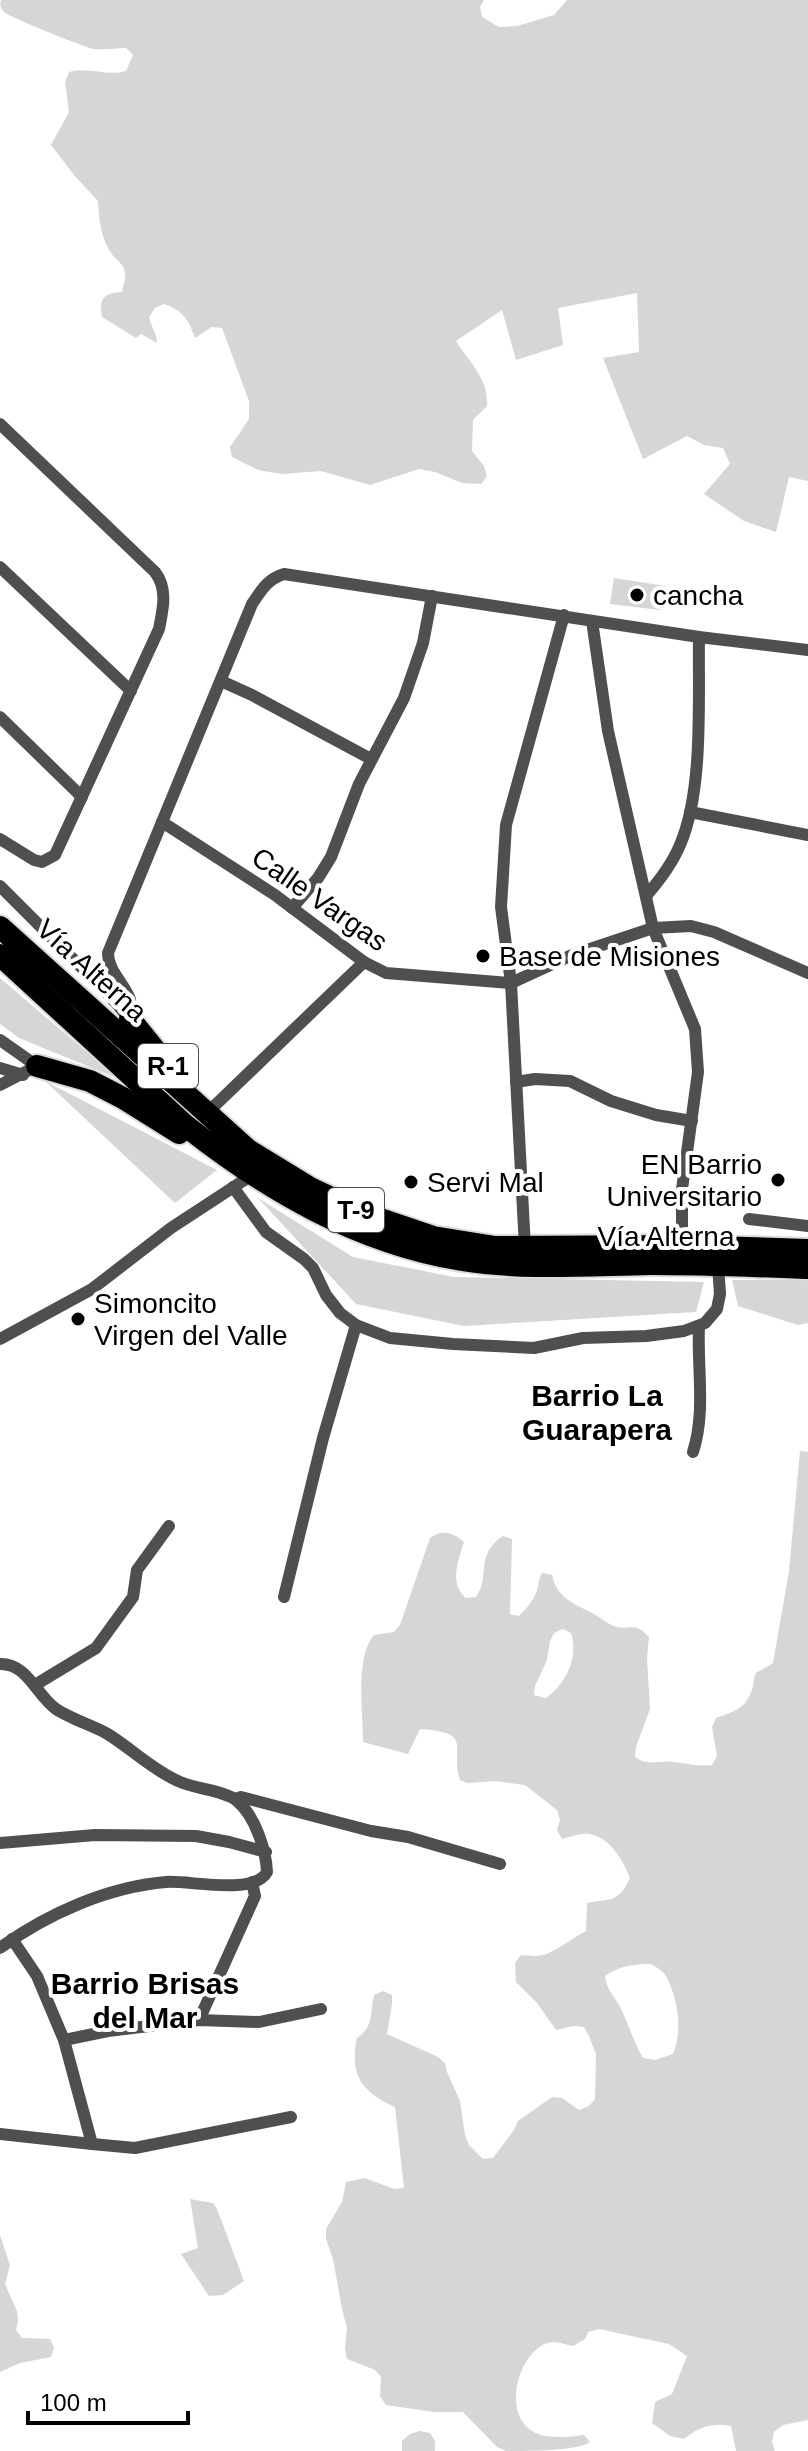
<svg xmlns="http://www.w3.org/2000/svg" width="808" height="2451" font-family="Arial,sans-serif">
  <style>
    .green { fill: #d6d6d6; fill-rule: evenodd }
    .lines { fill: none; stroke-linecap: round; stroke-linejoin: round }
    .highway-casing { stroke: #dbdbdb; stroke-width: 26 }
    .street { stroke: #4f4f4f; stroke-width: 12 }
    .highway { stroke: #000; stroke-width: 22 }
    .poi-dot { fill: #000; stroke: #fff; stroke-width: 3 }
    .labels { text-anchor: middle; stroke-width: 8; stroke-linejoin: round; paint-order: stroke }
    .shield { fill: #fff; stroke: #4c4c4c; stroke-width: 2 }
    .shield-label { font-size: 26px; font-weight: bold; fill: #000 }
    .poi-label { font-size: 28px; fill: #000; stroke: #fff; text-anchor: start }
    .street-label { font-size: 28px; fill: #000; stroke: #fff }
    .neighbourhood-label { font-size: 30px; font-weight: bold; fill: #000; stroke: #fff }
  </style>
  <rect width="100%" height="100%" fill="#fff"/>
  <g class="green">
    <path d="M1,0H484L480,7L482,17L499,27L517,26L554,15L567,0H808V481L789,477L776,532L744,521L704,494L730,464L723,448L704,445L687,436L643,459L603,358L639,352L637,293L558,308L563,345L516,360L502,310L456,341C469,362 489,379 487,406L473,420L472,451L484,466L487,476L481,484L462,483L435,472L419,469L370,485L321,471L282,474L258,470L232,457L230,447L249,419V401L222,328L212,327L195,338C189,321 183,310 164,304L155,308L149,317C151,327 157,333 157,343L141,334L136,338L102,317C99,299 103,293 122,292C123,287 126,279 125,273C124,265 119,262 114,257C101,240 99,222 98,201L74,175L51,145L69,112L65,82L69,72C88,66 108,77 126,71L133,55L126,48C116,48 104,50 94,49C86,48 7,16 4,12C0,6 0,7 1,0Z"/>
    <path d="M614,578L665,586L660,610L610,604Z"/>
    <path d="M0,978L117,1078L19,1038L0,1024Z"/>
    <path d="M45,1081L217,1170L175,1203Z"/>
    <path d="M258,1198L353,1257L454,1277L704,1282L696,1312L464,1326L356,1304Z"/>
    <path d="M732,1280H808V1323L798,1325L738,1306Z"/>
    <path d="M800,1451L808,1452V2420L783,2425L774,2432L772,2442L775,2451H736L731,2426C713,2422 698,2427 684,2439L670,2436L652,2423L655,2402L672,2394L687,2356L669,2344L599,2329L588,2332L585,2339L573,2346C567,2345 560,2342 554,2342C518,2343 494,2427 546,2436C558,2438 571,2437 584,2435L590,2442C579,2451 525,2451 506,2451L497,2447L463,2412H434L386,2405L380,2396L381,2377L375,2370L347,2359L345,2348L347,2328L342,2309L333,2259L326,2239V2229L342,2202L346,2182L365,2178L394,2189L404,2188L395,2107C362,2092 349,2075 357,2038C374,2027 370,2013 374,1995L383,1991L392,1995V2004L387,2034L438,2057L445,2063L447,2072L460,2101L465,2135L469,2145L483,2159L493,2158L514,2130L518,2121L552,2097L562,2098L579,2110L589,2106L595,2099L596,2054L589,2036L584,2027L574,2026L556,2030L537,2003L516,1982L515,1963L521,1955C528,1955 536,1957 542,1955C552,1954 574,1937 586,1931L587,1903C611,1898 618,1904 630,1878C623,1860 610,1837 589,1834C580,1833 571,1837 562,1839L557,1830L560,1820L557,1810L525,1785L495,1781L467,1783L460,1780C449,1747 476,1733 420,1729L408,1754L363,1742C363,1714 355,1656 374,1635L394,1632L400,1625L430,1538C442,1529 453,1532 464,1542C458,1561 449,1584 466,1598L476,1597C491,1576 474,1555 503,1536L512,1539L510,1614L519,1616C525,1610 533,1601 536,1593C539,1586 538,1580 542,1573L552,1575C557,1598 573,1603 592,1613C600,1617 606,1623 614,1626C631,1632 633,1620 649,1637L647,1658L650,1709L636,1747L635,1757C649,1767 658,1760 673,1762C687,1763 697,1767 712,1765L717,1756L712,1727L716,1718C731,1712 745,1710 751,1692C754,1686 753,1680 756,1673L773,1663L789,1571ZM563,1629L571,1633C579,1658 566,1683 546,1698L534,1695L535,1686L547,1660L550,1641L554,1633ZM651,1964C656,1967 663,1971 666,1976C678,1999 683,2031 673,2054L655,2060L643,2058C633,2041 628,2022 619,2005C613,1994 606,1989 605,1976C619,1966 634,1964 651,1964Z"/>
    <path d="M190,2199L213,2203L217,2209L244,2281L223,2295L209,2296L181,2254L198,2248Z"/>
    <path d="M0,2235L10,2265L5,2284L17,2311L18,2321L16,2330L22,2338L50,2339L54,2348L51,2357L20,2363L0,2372Z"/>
    <path d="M420,2431L430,2433L435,2441V2451H402V2441L410,2434Z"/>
  </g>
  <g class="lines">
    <g class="highway-casing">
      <g id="highway">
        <path d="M0,927L248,1150L310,1188L368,1215L433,1237L495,1247L682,1246L808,1250"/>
        <path d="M0,955L186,1126C267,1190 358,1243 462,1260C524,1270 587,1265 650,1264C703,1264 755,1266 808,1268"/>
        <path d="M130,1019L163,1060"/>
        <path d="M37,1066L90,1081L123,1098L179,1133"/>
      </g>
    </g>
    <g class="street">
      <path d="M0,424L155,572C168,589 163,609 159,629L55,855L42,862L34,860L0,839"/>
      <path d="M0,567L131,691"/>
      <path d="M221,681L252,695L371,759"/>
      <path d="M0,717L82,797"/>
      <path d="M690,812L808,835"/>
      <path d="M162,822L275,895L364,962L386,973L511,983"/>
      <path d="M0,886L106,992L130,1019"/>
      <path d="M646,896C660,880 672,864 680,845C704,790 698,697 699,637"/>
      <path d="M292,908L318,878L331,857L359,784L404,698L423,643L432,596"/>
      <path d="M511,983L572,955L653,928L608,731L592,621"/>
      <path d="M130,1019C139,992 108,978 108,953L252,604C261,591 267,579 284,574L699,637L808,650"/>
      <path d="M0,1040L37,1066L0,1085"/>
      <path d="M0,1068L23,1075"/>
      <path d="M516,1082L535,1079L570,1081L611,1101L656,1115L692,1121"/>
      <path d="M206,1114L364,962"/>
      <path d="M233,1187L266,1232L304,1259L313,1268L326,1295L340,1313L356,1325L390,1338L453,1344L534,1348L583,1338L646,1336L684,1331L705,1323L717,1309L720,1294L718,1265"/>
      <path d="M749,1219L808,1226"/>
      <path d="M682,1246V1189L698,1072L695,1029L653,928L691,926L714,932L808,973"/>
      <path d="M525,1248L511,983L501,907L506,825L564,615"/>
      <path d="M0,1339L92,1289L171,1228L252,1175"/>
      <path d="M693,1452C706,1411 697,1369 699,1327"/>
      <path d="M284,1597L323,1438L356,1325"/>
      <path d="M0,1664C27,1663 37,1696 56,1709C69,1718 91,1725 106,1733C131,1748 151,1769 178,1781C194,1789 223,1790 236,1800C255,1815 266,1850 267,1872C254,1896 189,1880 166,1882C107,1887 47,1914 0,1948"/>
      <path d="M35,1685L96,1648L133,1597L137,1570L169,1526"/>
      <path d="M235,1799L241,1797L371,1831L408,1837L500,1864"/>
      <path d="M0,1843L95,1835L196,1836L229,1842L266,1852"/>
      <path d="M199,2020L255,1896L252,1882"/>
      <path d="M64,2040L108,2031L199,2020L259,2022L321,2009"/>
      <path d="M0,2134L92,2144L64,2040L37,1976L12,1939"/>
      <path d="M92,2144L135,2148L291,2117"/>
    </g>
    <use href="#highway" class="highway"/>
  </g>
  <g class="poi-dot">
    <circle cx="637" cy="595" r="8"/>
    <circle cx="483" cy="956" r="8"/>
    <circle cx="778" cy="1180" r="8"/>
    <circle cx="411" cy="1182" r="8"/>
    <circle cx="78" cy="1319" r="8"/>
  </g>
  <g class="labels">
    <g class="shield">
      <rect x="138" y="1044" width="60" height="44" rx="6"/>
      <rect x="328" y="1188" width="56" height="44" rx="6"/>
    </g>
    <g class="shield-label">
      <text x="168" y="1075">R-1</text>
      <text x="356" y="1219">T-9</text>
    </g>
    <g class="poi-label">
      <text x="653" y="605">cancha</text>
      <text x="499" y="966">Base de Misiones</text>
      <text x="762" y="1174" text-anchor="end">EN Barrio<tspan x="762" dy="32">Universitario</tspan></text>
      <text x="427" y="1192">Servi Mal</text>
      <text x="94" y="1313">Simoncito<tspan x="94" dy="32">Virgen del Valle</tspan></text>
    </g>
    <g class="street-label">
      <text transform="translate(320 899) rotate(35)" y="10">Calle Vargas</text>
      <text transform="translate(92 970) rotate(42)" y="10">Vía Alterna</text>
      <text x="666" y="1246">Vía Alterna</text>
    </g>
    <g class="neighbourhood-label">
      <text x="597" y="1406">Barrio La<tspan x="597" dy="34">Guarapera</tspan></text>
      <text x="145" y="1994">Barrio Brisas<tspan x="145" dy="34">del Mar</tspan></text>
    </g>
  </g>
  <path d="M28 2411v12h160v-12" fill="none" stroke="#000000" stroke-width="4"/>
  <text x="40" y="2411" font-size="24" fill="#000000" stroke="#ffffff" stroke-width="6" paint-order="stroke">100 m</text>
</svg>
